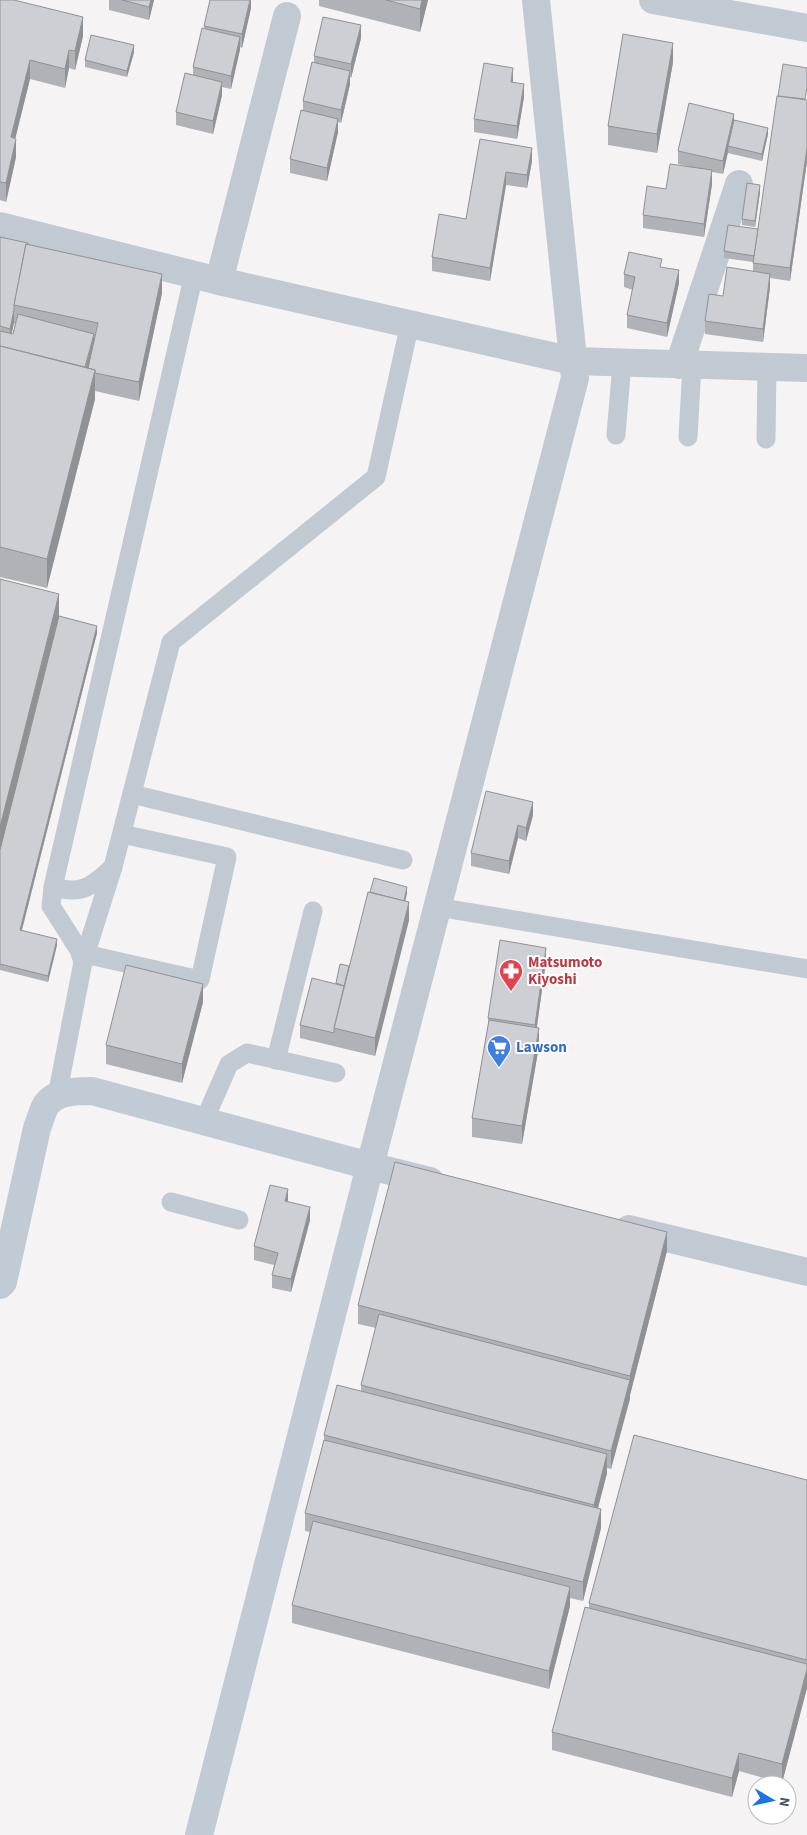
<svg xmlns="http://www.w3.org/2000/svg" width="807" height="1835" font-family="'Source Sans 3',sans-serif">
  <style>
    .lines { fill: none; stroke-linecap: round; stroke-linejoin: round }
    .lane { stroke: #c1cad2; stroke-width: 19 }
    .street { stroke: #c1cad2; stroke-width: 28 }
    .secondary { stroke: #c1cbd6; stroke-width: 28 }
    .wall { fill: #b0b2b7; fill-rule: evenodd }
    .shaded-wall { fill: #909195 }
    .building { fill: #cdcfd5; stroke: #909195 }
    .labels { text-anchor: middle; stroke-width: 4; stroke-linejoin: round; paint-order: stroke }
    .health-label { font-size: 15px; font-weight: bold; fill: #be3a42; stroke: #fff; text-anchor: start }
    .shop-label { font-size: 15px; font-weight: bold; fill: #366cbe; stroke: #fff; text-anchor: start }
  </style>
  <rect width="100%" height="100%" fill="#f5f3f3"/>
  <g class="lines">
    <g class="lane">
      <path d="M616,435L622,363"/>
      <path d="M688,437L692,365"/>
      <path d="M766,439L767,367"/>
      <path d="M132,794L403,860"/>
      <path d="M53,887C83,895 91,887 113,867"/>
      <path d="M437,907L807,969"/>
      <path d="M85,954L200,980L227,857L122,834"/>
      <path d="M83,962L79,950L51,906L53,887L194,274"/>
      <path d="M276,1060L313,911"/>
      <path d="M57,1096L83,962L113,867L171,642L376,477L410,323"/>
      <path d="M204,1121L229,1064L247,1053L336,1073"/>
      <path d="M171,1202L239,1220"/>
    </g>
    <g class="street">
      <path d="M653,0L807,28"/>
      <path d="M0,226L219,281L573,361L807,368"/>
      <path d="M219,281L287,16"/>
      <path d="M679,365L739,184"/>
      <path d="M430,1181L370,1166L575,378L536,0"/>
      <path d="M629,1229L807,1272"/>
    </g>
    <path class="secondary" d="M0,1285L3,1282L37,1128C40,1121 42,1112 46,1105C56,1091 76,1091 92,1091L370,1166L199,1835"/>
  </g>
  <g class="wall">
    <path d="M0,0L83,36L75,70L69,68L65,88L30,79L15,138L16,157L6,202L0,200Z"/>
    <path d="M109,0H154L149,20L109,10Z"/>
    <path d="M251,0V8L242,48L240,47L231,89L222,87V95L213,134L176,125V112L193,75V67L204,29V26Z"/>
    <path d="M319,0H428L420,32L319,6Z"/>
    <path d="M361,38L351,78L350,77V84L341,123L338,122V132L327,181L290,173V159L303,111V101L314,63V56Z"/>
    <path d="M134,52L127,77L85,67V60Z"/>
    <path d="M673,62L657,153L608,145V126Z"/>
    <path d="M513,83L524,97L517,139L474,132V119Z"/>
    <path d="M806,100H807V161L790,281L770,278V287L763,342L705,334V321L723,296L753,271V262L724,258V251L758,229Z"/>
    <path d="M768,134L762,161L728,153V152L723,174L712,172V184L704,237L643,228V215L666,189L694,168L678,164V151Z"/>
    <path d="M480,139L532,161L527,188L506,185L490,281L432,271V257L466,219Z"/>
    <path d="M760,192L755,227L742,225V219Z"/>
    <path d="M0,237L28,245L162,293L139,401L95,391V399L47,588L0,577ZM14,323L15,324L13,334H11Z"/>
    <path d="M662,267L679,283L667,337L627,328V315L633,290L624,287V274Z"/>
    <path d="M0,579L59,616L97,633L22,930L57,945L48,982L0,970Z"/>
    <path d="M533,815L526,841L518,838L509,874L471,866V853Z"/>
    <path d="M370,892L407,893L405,901L409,920L375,1056L300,1038V1025L336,983L349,966Z"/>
    <path d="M546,961L537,1027L539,1046L522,1144L472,1137V1118L488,1026V1018Z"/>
    <path d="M203,1002L182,1083L106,1064V1045Z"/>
    <path d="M288,1201L310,1220L291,1292L272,1288V1275L274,1265L254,1260V1246Z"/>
    <path d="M667,1251L611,1469L607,1468V1473L598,1508L601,1528L583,1601L570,1598V1606L549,1689L292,1623V1605L310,1532L305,1531V1513L324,1440V1435L361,1391V1385L376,1328L358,1324V1305Z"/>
    <path d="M807,1480V1688L782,1783L739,1771L732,1797L552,1750V1732L589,1608V1603Z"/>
  </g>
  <g class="shaded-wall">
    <path d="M151,0H154L149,20V7Z"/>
    <path d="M250,0H251V8L242,48V34Z"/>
    <path d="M422,0H428L420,32V9Z"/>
    <path d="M83,17V36L75,70V51Z"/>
    <path d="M361,25V38L351,78V64Z"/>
    <path d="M240,37V50L231,89V76Z"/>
    <path d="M673,43V62L657,153V134Z"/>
    <path d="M134,45V52L127,77V71Z"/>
    <path d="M69,50V68L65,88V69Z"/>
    <path d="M30,60V79L11,156V137Z"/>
    <path d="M513,68V81L511,95V82Z"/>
    <path d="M350,71V84L341,123V110Z"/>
    <path d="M222,82V95L213,134V121Z"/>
    <path d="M524,84V97L517,139V126Z"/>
    <path d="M734,114V127L728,146V152L723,174V161Z"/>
    <path d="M338,119V132L327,181V168Z"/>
    <path d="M768,128V134L762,161V154Z"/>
    <path d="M16,139V157L6,202V183Z"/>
    <path d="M532,148V161L527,188V175Z"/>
    <path d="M807,148V161L790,281V268Z"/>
    <path d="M712,170V184L704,237V224Z"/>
    <path d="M506,172V185L490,281V268Z"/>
    <path d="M760,185V192L755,227V221Z"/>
    <path d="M679,270V283L667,337V323Z"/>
    <path d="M162,274V293L139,401V382Z"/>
    <path d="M770,274V287L763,342V329Z"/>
    <path d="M14,310V323L10,342V329Z"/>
    <path d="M94,334V352L89,372L83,378Z"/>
    <path d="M95,370V399L47,588V559Z"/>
    <path d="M59,594V623L0,857V827Z"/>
    <path d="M97,626V633L20,937V930Z"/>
    <path d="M533,802V815L526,841V828Z"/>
    <path d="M518,825V838L509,874V861Z"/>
    <path d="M407,887V893L401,919V912Z"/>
    <path d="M409,902V920L375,1056V1038Z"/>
    <path d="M57,939V945L48,982V976Z"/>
    <path d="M546,948V961L535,1039V1025Z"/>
    <path d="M203,984V1002L182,1083V1064Z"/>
    <path d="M539,1028V1046L522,1144V1126Z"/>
    <path d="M288,1189V1202L285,1201Z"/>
    <path d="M310,1207V1220L291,1292V1279Z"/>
    <path d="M667,1232V1251L630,1395V1376Z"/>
    <path d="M630,1380V1399L611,1469V1451Z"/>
    <path d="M607,1454V1473L594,1523V1505Z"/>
    <path d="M601,1509V1528L583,1601V1582Z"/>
    <path d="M570,1587V1606L549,1689V1671Z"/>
    <path d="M807,1659V1688L782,1783V1764L807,1670Z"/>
    <path d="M739,1753V1771L732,1797V1778Z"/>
  </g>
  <g class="building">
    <path d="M0,0H14L83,17L75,51L69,50L65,69L30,60L11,137L16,139L6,183L0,182Z"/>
    <path d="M122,0H151L149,7Z"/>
    <path d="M210,0H250L242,34L204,26Z"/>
    <path d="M386,0H422L420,9Z"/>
    <path d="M323,17L361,25L351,64L314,56Z"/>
    <path d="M202,28L240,37L231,76L193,67Z"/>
    <path d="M623,34L673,43L657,134L608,126Z"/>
    <path d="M91,35L134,45L127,71L85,60Z"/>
    <path d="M312,62L350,71L341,110L303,101Z"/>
    <path d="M484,63L513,68L511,82L524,84L517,126L474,119Z"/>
    <path d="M783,64L807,68V87L805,99L778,96Z"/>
    <path d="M185,73L222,82L213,121L176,112Z"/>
    <path d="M777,96L807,100V148L790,268L753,263Z"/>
    <path d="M689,103L734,114L723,161L678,151Z"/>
    <path d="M301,110L338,119L327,168L290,159Z"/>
    <path d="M734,120L768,128L762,154L728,146Z"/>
    <path d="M480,139L532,148L527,175L506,172L490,268L432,257L439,214L466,219Z"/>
    <path d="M670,164L712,170L704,224L643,215L647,186L666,189Z"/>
    <path d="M747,183L760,185L755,221L742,219Z"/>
    <path d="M728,225L758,229L754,256L724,251Z"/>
    <path d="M0,237L28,243V245L26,244L14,305V310L10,329L0,326Z"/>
    <path d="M26,244L162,274L139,382L95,373V370L88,368L98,323L14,305Z"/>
    <path d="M629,252L662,259L660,267L679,270L667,323L627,315L635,277L624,274Z"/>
    <path d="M727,267L770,274L763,329L705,321L709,294L723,296Z"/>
    <path d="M18,314L94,334L85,367L0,346V331L13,334Z"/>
    <path d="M0,346L95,370L47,559L0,547Z"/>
    <path d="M0,579L59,594L0,827Z"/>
    <path d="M59,616L97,626L20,930L57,939L48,976L0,964V850Z"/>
    <path d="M486,791L533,802L526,828L518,825L509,861L471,853Z"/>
    <path d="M374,878L407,887L404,901L370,892Z"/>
    <path d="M368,892L409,902L375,1038L334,1028Z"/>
    <path d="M500,940L546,948L535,1025L488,1018Z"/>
    <path d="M340,964L349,966L344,986L336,983Z"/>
    <path d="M126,965L203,984L182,1064L106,1045Z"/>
    <path d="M312,978L344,986L334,1028V1033L300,1025Z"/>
    <path d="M489,1020L539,1028L522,1126L472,1118Z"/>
    <path d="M395,1162L667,1232L630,1376L358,1305Z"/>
    <path d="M270,1185L288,1189L285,1201L310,1207L291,1279L272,1275L278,1253L254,1246Z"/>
    <path d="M379,1314L630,1380L611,1451L361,1385Z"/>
    <path d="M337,1385L607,1454L594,1505L324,1435Z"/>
    <path d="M634,1435L807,1480V1660L589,1603Z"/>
    <path d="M324,1440L601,1509L583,1582L305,1513Z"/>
    <path d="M313,1521L570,1587L549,1671L292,1605Z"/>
    <path d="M585,1607L807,1664V1669L782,1764L739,1753L732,1778L552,1732Z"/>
  </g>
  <defs>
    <g id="pharmacy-pin" transform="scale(1.25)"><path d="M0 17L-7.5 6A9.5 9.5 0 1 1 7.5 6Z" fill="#e0444e" stroke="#fff"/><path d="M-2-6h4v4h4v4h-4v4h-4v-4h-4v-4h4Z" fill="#fff"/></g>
    <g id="supermarket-pin" transform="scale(1.25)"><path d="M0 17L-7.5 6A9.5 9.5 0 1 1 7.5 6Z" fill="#3f7fe0" stroke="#fff"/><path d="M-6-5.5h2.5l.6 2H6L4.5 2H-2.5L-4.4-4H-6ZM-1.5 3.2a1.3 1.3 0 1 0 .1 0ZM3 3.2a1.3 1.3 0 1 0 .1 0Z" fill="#fff"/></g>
  </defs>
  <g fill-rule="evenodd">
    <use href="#pharmacy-pin" x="511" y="971"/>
    <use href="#supermarket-pin" x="499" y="1047"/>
  </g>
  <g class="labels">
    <g class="health-label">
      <text x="528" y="967">Matsumoto<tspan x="528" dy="17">Kiyoshi</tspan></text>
    </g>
    <g class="shop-label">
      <text x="516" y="1052">Lawson</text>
    </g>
  </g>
  <g transform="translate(772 1800) rotate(99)"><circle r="24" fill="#ffffff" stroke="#b7bbc0"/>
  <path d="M0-4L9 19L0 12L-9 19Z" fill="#1a73e8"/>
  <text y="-8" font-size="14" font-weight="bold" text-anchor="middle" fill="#4a5661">N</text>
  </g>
</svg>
